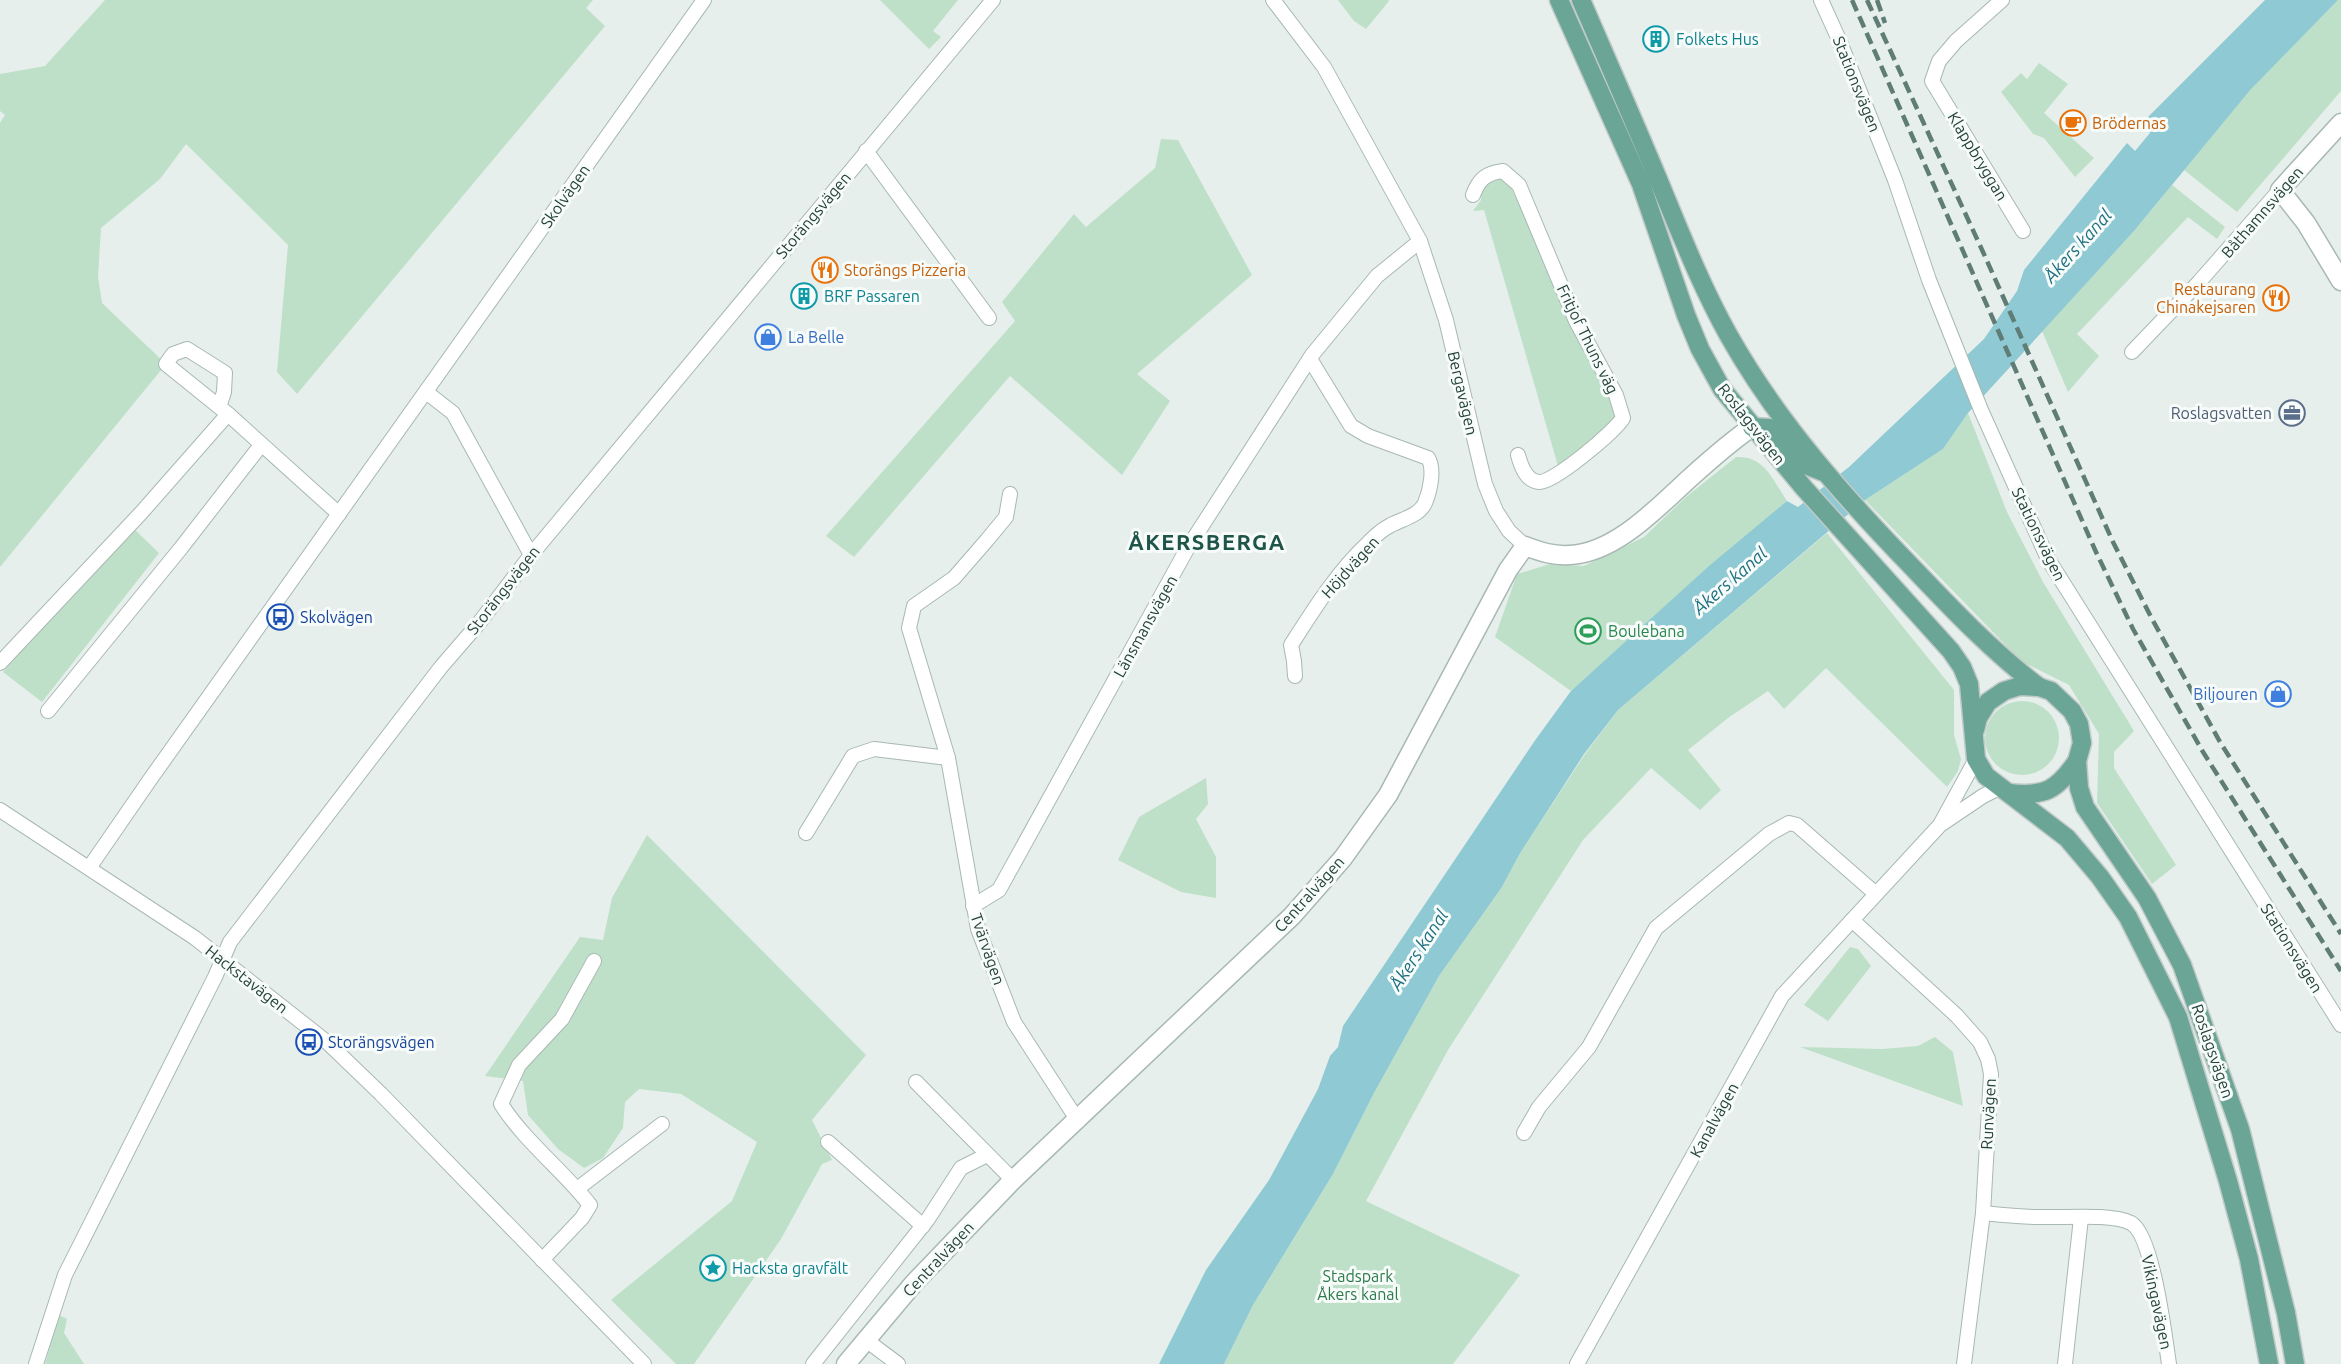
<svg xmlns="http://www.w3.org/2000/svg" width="2341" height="1364" font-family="Ubuntu,sans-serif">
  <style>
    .green { fill: #bfe0c8 }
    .water { fill: #8ec9d4 }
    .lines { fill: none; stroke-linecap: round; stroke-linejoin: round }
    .minor-casing { stroke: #a8b8b2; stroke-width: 16 }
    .tertiary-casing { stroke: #a8b8b2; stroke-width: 21 }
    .primary-casing { stroke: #c2cac8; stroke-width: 21 }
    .minor { stroke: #fff; stroke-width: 14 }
    .tertiary { stroke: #fff; stroke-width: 18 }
    .primary { stroke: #6aa596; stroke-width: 18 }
    .rail { stroke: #5f7d75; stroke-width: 4.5; stroke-dasharray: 12 6; stroke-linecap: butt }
    .labels { text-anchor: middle; stroke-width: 6; stroke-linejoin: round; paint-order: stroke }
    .culture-label { font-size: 16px; fill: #0d838f; stroke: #f7fbf9; text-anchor: start }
    .street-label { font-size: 16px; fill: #24423a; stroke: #f7fbf9 }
    .food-label { font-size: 16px; fill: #c56008; stroke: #f7fbf9; text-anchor: start }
    .shop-label { font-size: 16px; fill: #366cbe; stroke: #f7fbf9; text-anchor: start }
    .service-label { font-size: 16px; fill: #4e5e75; stroke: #f7fbf9; text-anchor: end }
    .transit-label { font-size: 16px; fill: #164399; stroke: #f7fbf9; text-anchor: start }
    .leisure-label { font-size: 16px; fill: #27864d; stroke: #f7fbf9; text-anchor: start }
    .park-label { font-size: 16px; fill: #2d7a4b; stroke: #f7fbf9 }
    .water-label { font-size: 18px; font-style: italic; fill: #1c6f80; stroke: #f7fbf9 }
    .district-label { font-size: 22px; font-weight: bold; letter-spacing: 1.5px; fill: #1f5548; stroke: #f7fbf9 }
  </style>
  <rect width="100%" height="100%" fill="#e6efeb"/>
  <g class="green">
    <path d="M105,0H593L586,8L605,26L297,394L277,372L288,245L186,144L160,179L101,228L98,277L102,303L166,364L0,567V123L5,115L0,111V74L45,66Z"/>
    <path d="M880,0H958L933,31L941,37L929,49Z"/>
    <path d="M1338,0H1388L1389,1L1366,29L1354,21Z"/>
    <path d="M2338,0H2341V91L2237,212L2184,170L2253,86Z"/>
    <path d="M2039,63L2068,84L2044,113L2094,158L2075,177L2044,138L2033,134L2001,92L2021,73L2027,79Z"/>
    <path d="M1161,139L1178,140L1252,275L1137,374L1170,401L1122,475L1010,376L854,557L826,536L1015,321L1002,302L1074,214L1086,227L1155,168Z"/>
    <path d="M1496,178L1507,179L1617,415L1609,428L1558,466L1484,210L1473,211L1481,200V187Z"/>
    <path d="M2172,185L2225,227L2217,239L2188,217L2077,334L2099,356L2068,392L2042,331L2134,231Z"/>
    <path d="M1968,413L2007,512L2043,582L2134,731L2114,752V768L2176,865L2152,884L2097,803L2099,734L2069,685L2021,661L1865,500L1943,449Z"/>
    <path d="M1736,457C1764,455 1773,480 1787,501L1571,691L1495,637L1517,574L1550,564L1584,566L1644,537L1686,497Z"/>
    <path d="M132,527L159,553L42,702L3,672Z"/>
    <path d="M1827,533L1954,690V735L1961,759L1958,771L1947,787L1826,668L1784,709L1768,691L1728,718L1688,750L1721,790L1700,810L1651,768L1583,840L1448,1050L1366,1201L1520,1275L1453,1364H1224L1253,1305L1333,1174L1374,1093L1439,976L1502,887L1519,855L1585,754L1618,710Z"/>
    <circle cx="2022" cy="738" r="37"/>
    <path d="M1206,778L1208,804L1196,819L1216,857V898L1181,892L1118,860L1139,817Z"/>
    <path d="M647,835L866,1055L812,1120L832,1160L822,1164L781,1239L694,1364H676L611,1300L732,1201L757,1142L681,1094L639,1089L625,1102L623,1128L603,1158L584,1168L558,1149L528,1115L523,1081L485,1076L580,937L603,940L612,898Z"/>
    <path d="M1850,947L1858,949L1871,966L1828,1021L1804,1005Z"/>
    <path d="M1935,1037L1953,1052L1963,1106L1800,1047L1882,1049L1918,1046Z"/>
    <path d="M59,1315L67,1319L64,1333L84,1364H45Z"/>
  </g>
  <path class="water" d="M2265,0H2338L2251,89L2134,231L1968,413L1943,449L1865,500L1618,710L1584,754L1519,855L1502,887L1439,976L1374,1093L1333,1174L1253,1305L1224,1364H1159L1206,1270L1269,1180L1318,1089L1330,1056L1338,1047L1343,1026L1536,739L1571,691L1709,566L1787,501L1798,507L1849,467L1984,339L2017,291L2024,270L2127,143L2135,151L2150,133L2141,124Z"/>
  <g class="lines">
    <g class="minor-casing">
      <g id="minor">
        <path d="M1273,0L1324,67L1420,241L1446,320L1485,484L1496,511L1509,531L1525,546"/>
        <path d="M1821,0L1840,42L1895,180L1929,280L1981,410L2048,559L2341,1025"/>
        <path d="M2002,0L1956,41L1939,61L1932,81L2023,231"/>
        <path d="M866,151L989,318"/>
        <path d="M1473,195C1479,179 1486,173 1503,171L1519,185L1576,321L1616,395L1623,418C1615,431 1554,483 1539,482C1526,481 1521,466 1518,455"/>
        <path d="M2132,352L2199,282L2280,190"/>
        <path d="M426,392L453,413L531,555"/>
        <path d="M219,407L224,392L225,373L187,349L173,354L166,364L228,414L339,514"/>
        <path d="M1010,494L1006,517L987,540L954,578L914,606L909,628L948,758L978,929L1014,1022L1078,1121"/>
        <path d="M0,663L141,513L228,414"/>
        <path d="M1295,676L1294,661L1291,645C1314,609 1337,572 1369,542C1375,536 1383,529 1391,525C1402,519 1419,516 1425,503C1430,491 1435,469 1428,458L1368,436L1351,426L1310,359"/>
        <path d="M48,711L181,548L261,445"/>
        <path d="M0,810L195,938L328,1043L381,1094L644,1364"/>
        <path d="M1941,823L1976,759"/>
        <path d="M806,833L853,756L874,749L948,758"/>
        <path d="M89,868L149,781L704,0"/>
        <path d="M973,906L999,890L1187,549L1312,355L1377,276L1420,241"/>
        <path d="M1852,920L1957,1016L1980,1042L1988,1059L1991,1074L1983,1213L1964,1364"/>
        <path d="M916,1082L1013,1180"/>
        <path d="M1524,1133L1539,1107L1589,1047L1656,928L1769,834L1789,823L1797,825L1876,894"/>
        <path d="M828,1142L923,1226"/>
        <path d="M577,1189L662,1124"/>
        <path d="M1983,1213C2002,1215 2020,1217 2039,1217C2062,1218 2111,1213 2131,1223C2153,1235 2165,1338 2169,1364"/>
        <path d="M542,1260L582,1218L590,1205C563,1170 525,1142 501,1104L519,1065L562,1019L594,961"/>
        <path d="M866,1340L898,1364"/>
        <path d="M36,1364L65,1275L215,977L230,942L441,667L479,623L531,555L993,0"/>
        <path d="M813,1364L928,1219L961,1168L987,1155"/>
        <path d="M1577,1364L1782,996L1940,825L1983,796L1999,788"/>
        <path d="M2065,1364L2081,1218"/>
      </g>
    </g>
    <g class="tertiary-casing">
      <g id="tertiary">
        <path d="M2341,123L2280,190L2306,223L2341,281"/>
        <path d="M846,1364L914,1283L1013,1180L1292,916L1343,858L1388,795L1508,570L1525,546C1541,552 1553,556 1570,555C1616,553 1659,506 1691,477C1711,459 1730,442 1752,427"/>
      </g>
    </g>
    <g class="primary-casing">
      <g id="primary">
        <path d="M1559,0L1641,184L1686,315L1700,349L1722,389L1804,488L1951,651L1962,667L1969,684L1976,759L1986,776L2067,838L2100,877L2128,917L2178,1017L2228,1181L2249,1259L2269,1364"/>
        <path d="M1581,0C1607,60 1633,119 1658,179C1680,232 1701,286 1729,336C1778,423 1845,498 1914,569C1954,611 1993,652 2039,687"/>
        <path d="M1752,427L1770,428L1803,464L1823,472"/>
        <path d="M1975,730L1978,718L1988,702L2004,691L2020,686L2039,687L2051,691L2072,711L2079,724L2082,743L2077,761L2079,788L2085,807L2147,898L2182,965L2240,1129L2286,1313L2295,1364"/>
        <path d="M2009,793C2045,797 2057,790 2077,761"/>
      </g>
    </g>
    <use href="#minor" class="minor"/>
    <use href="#tertiary" class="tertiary"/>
    <use href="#primary" class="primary"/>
    <g class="rail">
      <path d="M1852,0L2096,552L2133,629L2203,752L2341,971"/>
      <path d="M1867,0L1983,252L2113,542L2152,619L2220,742L2341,934"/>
      <path d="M1877,0L1885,23"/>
    </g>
  </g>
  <defs>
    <g id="building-ring" transform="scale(1.35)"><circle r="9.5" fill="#f7fbf9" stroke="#0f9aa8" stroke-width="1.5"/><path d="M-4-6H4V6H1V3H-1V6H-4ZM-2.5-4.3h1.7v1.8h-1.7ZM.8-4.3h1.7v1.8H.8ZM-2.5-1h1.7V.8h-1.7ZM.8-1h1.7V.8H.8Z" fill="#0f9aa8"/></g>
    <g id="cafe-ring" transform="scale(1.35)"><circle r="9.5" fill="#f7fbf9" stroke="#e8710a" stroke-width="1.5"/><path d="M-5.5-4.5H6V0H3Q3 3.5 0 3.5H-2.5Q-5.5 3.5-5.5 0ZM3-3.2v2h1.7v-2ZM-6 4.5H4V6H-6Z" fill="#e8710a"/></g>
    <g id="restaurant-ring" transform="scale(1.35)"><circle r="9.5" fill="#f7fbf9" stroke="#e8710a" stroke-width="1.5"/><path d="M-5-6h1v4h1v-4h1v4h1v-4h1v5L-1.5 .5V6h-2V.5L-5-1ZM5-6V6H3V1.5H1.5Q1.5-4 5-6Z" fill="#e8710a"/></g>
    <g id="shop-ring" transform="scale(1.35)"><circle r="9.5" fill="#f7fbf9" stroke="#3f7fe0" stroke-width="1.5"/><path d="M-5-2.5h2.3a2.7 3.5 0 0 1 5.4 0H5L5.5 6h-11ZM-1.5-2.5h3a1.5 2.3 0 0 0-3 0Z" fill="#3f7fe0"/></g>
    <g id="office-ring" transform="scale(1.35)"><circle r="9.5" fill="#f7fbf9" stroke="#5c6f8a" stroke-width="1.5"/><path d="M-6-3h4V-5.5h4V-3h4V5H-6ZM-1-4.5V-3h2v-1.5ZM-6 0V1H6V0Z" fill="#5c6f8a"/></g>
    <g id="bus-ring" transform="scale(1.35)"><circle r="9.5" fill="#f7fbf9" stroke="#1a4fb4" stroke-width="1.5"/><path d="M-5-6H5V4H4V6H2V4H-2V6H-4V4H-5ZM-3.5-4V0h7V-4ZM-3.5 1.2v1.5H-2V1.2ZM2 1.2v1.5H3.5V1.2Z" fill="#1a4fb4"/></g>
    <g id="stadium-ring" transform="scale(1.35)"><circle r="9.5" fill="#f7fbf9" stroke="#2e9e5b" stroke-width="1.5"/><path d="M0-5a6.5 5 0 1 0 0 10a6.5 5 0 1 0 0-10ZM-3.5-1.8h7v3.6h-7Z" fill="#2e9e5b"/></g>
    <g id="sight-ring" transform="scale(1.35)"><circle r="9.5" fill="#f7fbf9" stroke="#0f9aa8" stroke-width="1.5"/><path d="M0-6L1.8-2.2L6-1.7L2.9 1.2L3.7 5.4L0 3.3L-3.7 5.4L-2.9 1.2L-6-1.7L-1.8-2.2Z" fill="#0f9aa8"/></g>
  </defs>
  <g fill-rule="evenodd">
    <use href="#building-ring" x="1656" y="39"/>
    <use href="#cafe-ring" x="2073" y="123"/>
    <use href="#restaurant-ring" x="825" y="270"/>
    <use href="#building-ring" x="804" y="296"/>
    <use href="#restaurant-ring" x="2276" y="298"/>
    <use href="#shop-ring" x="768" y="337"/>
    <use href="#office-ring" x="2292" y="413"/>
    <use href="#bus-ring" x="280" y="617"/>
    <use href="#stadium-ring" x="1588" y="631"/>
    <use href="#shop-ring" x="2278" y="694"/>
    <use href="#bus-ring" x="309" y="1042"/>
    <use href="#sight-ring" x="713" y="1268"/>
  </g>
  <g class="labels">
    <g class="culture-label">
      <text x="1676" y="45">Folkets Hus</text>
      <text x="824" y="302">BRF Passaren</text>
      <text x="732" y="1274">Hacksta gravfält</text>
    </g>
    <g class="street-label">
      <text transform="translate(1857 84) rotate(68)" y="6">Stationsvägen</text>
      <text transform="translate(1978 156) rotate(59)" y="6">Klappbryggan</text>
      <text transform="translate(565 196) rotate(-55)" y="6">Skolvägen</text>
      <text transform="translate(2262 212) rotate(-49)" y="6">Båthamnsvägen</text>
      <text transform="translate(813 215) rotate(-50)" y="6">Storängsvägen</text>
      <text transform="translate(1588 339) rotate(64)" y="6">Fritjof Thuns väg</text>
      <text transform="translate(1463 393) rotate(77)" y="6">Bergavägen</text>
      <text transform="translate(1752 424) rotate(52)" y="6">Roslagsvägen</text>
      <text transform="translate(2039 534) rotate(64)" y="6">Stationsvägen</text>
      <text transform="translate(1350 567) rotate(-48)" y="6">Höjdvägen</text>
      <text transform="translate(503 590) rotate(-52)" y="6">Storängsvägen</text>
      <text transform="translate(1145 626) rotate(-61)" y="6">Länsmansvägen</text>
      <text transform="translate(1309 894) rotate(-48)" y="6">Centralvägen</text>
      <text transform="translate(2292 948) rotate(58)" y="6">Stationsvägen</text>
      <text transform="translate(988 949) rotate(71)" y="6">Tvärvägen</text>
      <text transform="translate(247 979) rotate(38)" y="6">Hackstavägen</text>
      <text transform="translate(2213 1051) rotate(71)" y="6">Roslagsvägen</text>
      <text transform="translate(1988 1114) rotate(-87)" y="6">Runvägen</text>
      <text transform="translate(1714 1120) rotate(-61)" y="6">Kanalvägen</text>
      <text transform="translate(938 1259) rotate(-47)" y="6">Centralvägen</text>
      <text transform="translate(2157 1302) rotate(78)" y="6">Vikingavägen</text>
    </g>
    <g class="food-label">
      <text x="2092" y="129">Brödernas</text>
      <text x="844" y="276">Storängs Pizzeria</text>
      <text x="2256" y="295" text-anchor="end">Restaurang<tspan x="2256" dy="18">Chinakejsaren</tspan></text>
    </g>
    <g class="shop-label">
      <text x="788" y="343">La Belle</text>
      <text x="2258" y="700" text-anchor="end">Biljouren</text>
    </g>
    <g class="service-label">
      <text x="2272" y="419">Roslagsvatten</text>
    </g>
    <g class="transit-label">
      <text x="300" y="623">Skolvägen</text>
      <text x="328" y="1048">Storängsvägen</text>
    </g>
    <g class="leisure-label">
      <text x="1608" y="637">Boulebana</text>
    </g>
    <g class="park-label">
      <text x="1358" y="1282">Stadspark<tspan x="1358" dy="18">Åkers kanal</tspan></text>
    </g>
    <g class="water-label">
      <text transform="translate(2078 246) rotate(-48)" y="6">Åkers kanal</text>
      <text transform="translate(1730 581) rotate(-41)" y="6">Åkers kanal</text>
      <text transform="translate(1419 950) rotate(-57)" y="6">Åkers kanal</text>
    </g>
    <g class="district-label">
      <text x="1207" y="550">ÅKERSBERGA</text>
    </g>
  </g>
</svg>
